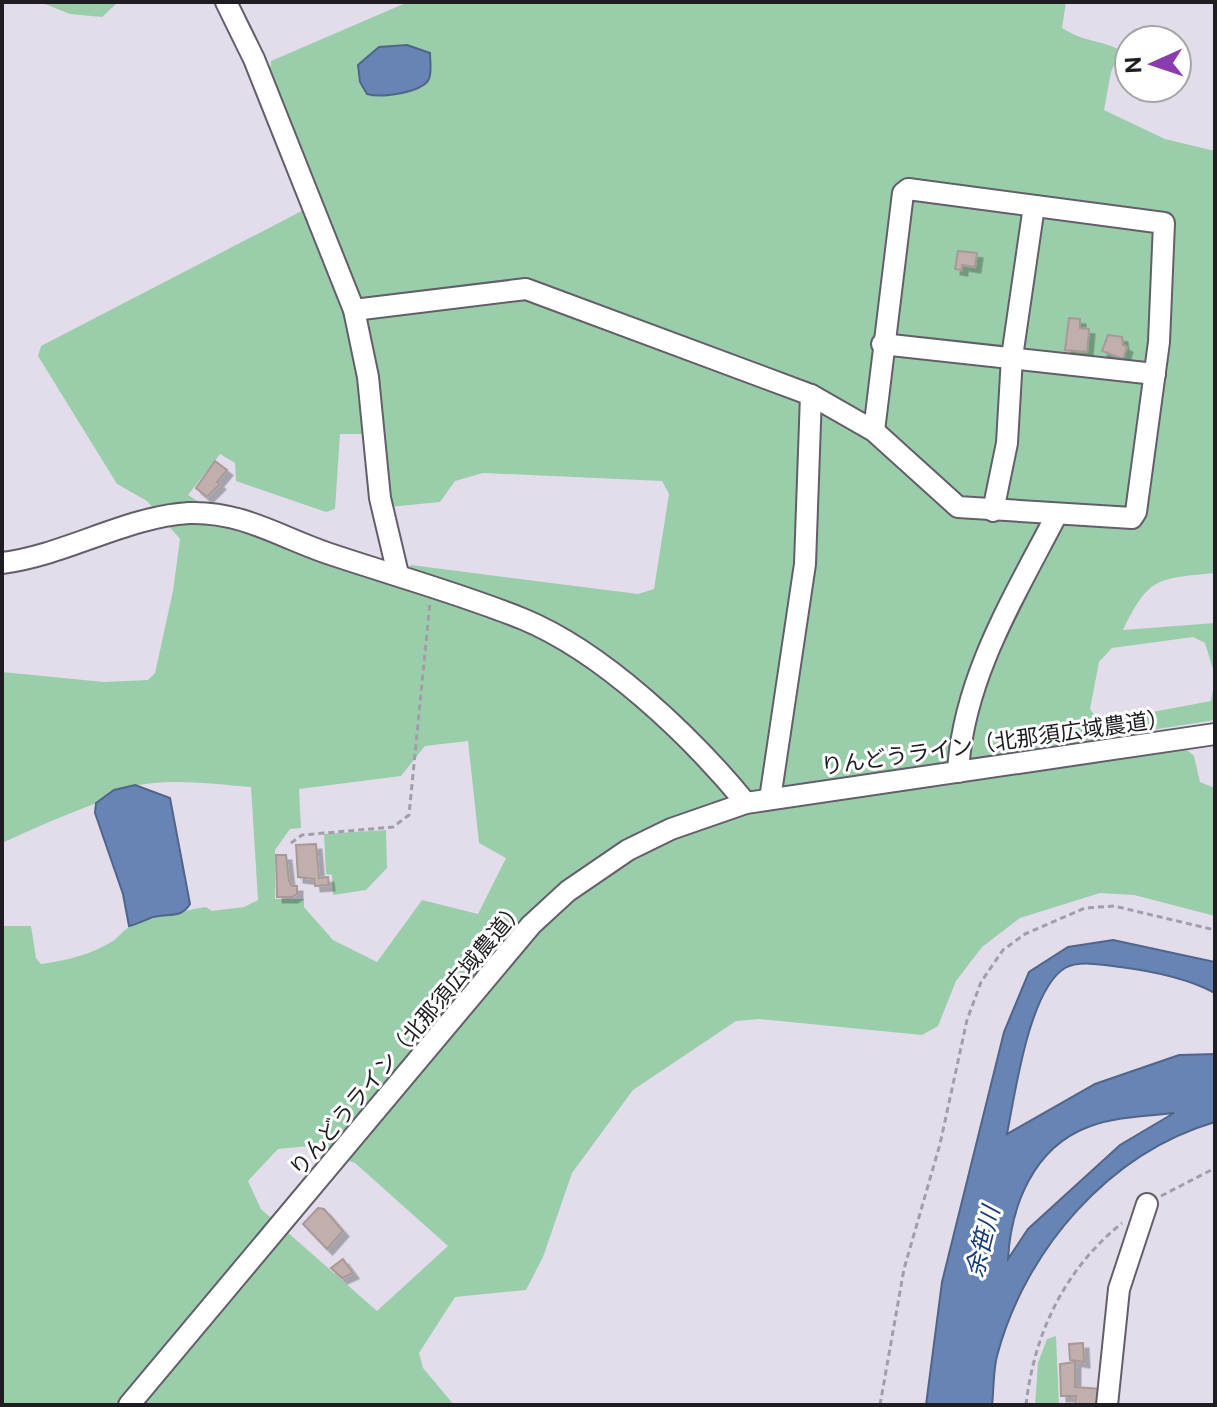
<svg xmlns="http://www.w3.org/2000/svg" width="1217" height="1407" font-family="'Public Sans','Noto Sans JP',sans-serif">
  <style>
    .green { fill: #9aceaa; fill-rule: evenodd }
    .water { fill: #6784b5; stroke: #516589; stroke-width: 2; fill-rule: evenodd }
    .building { fill: #c0afac; stroke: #a99996; stroke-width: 2; filter: url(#shadow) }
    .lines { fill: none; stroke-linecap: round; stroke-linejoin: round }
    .minor-casing { stroke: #635e6a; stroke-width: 24 }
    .path { stroke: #a29ea9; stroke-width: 3; stroke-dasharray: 6 4; stroke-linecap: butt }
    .minor { stroke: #fff; stroke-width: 20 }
    .labels { text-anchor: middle; stroke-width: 6; stroke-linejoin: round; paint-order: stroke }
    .street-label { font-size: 22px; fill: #1f1d22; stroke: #fff }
    .water-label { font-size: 24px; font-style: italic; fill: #173b78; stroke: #fff }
  </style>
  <defs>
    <filter id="shadow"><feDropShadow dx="5.5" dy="5.5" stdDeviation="0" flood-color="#0004"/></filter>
  </defs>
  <rect width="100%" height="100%" fill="#e3ddeb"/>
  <g class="green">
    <path d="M40,2H118L102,17L70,14Z"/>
    <path d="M408,2H1066L1062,28C1086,43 1098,39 1120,50L1111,72L1104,110L1165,139L1215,151V573C1158,579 1150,575 1123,630L1215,623V676L1205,643L1193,637L1112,648L1099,662L1090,709L1099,722L1211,701L1215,678V720L1094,739L1118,753L1186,749L1194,756L1200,782L1215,788V916L1134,895L1100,893L1020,918L982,947L956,981L938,1026L922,1035L759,1019L736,1021L633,1090L572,1173L543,1257L526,1290L455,1297L419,1353L423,1368L454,1405H2V926H31L36,958L41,964C68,960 90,955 113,941C120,936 125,928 133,925C156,917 181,911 206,907L212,911L244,907L258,900L251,787C212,784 171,778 133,786C117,789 108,799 94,804C62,816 32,829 2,843V672L104,682L148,680L155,673L173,591L180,539L147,501L117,484L38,356L41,346L317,203L270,71L271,61ZM358,65L431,68L422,88L367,94L360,82ZM340,434H365L379,508L440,502L455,481L483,473L662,481L669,494L654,589L638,594L411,565L398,577L210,509L188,495L220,454L235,463L236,481L326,512L335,509ZM468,741L479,843L506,858L478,914L422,900L377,962L333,940L304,907V899H275V850L290,829L301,828L299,789L401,776L425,746ZM308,1146L355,1163L448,1246L377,1311L261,1209L248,1181L278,1149Z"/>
    <path d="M386,830L387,868L366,890L333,895L332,875L326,874L324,834Z"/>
    <path d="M1056,1336L1059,1405H1035L1038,1363L1047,1339Z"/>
  </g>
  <g class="water">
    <path d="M407,45L430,53C430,61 432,71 429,79C422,93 381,98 367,94L360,82L358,65L379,47Z"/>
    <path d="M135,785L170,798L190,904C181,919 168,913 154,917C146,919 139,924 129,926L123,894L95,813L96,803L114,790Z"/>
    <path d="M1113,940L1215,962V993C1187,978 1152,971 1120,967C1105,965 1079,960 1065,968C1029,990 1015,1094 1007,1134L1095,1084L1179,1055L1215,1054V1122C1109,1153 1025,1250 997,1356C993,1371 994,1389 992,1405H926L942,1282L1004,1032L1029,972L1068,947ZM1174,1113L1120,1145L1028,1229L1008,1259C1011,1206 1033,1148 1088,1127C1114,1117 1146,1116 1174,1113Z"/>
  </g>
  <g class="building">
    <path d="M958,251L977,253L975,267L962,265V270L955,269Z"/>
    <path d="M1069,318L1080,319V328L1089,329L1087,352L1065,350Z"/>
    <path d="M1108,335L1122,337L1123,345L1127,347L1123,359L1102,351Z"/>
    <path d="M215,461L227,470L217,482L220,484L207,497L196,488Z"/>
    <path d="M316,844L319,878L328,877L329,885L315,886L314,879L298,877L296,845Z"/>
    <path d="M276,855H286L289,881L292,886H297V894L292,897H277Z"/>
    <path d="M318,1208L324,1209L343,1231L327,1249L303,1224Z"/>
    <path d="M343,1259L353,1273L342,1278L331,1268Z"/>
    <path d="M1083,1343L1084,1362L1070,1360L1069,1344Z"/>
    <path d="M1075,1362V1387L1101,1389V1405H1075L1076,1396H1061L1060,1364Z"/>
  </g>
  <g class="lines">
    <g class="minor-casing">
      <g id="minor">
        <path d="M226,2L254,59L354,310L368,377L380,498L398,574"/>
        <path d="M354,310L526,289L811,395L874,431L958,507L1132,518L1136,512L1159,342L1164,223L908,189L903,193L874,431"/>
        <path d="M882,344L1155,374"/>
        <path d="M993,511L1007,443L1012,357L1034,206"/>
        <path d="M2,563C66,555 125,517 189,513C241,511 280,537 327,553C392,575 459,593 523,619C603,652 691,736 746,803"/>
        <path d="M958,772C963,679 1014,597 1056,516"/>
        <path d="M770,799L805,564L811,395"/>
        <path d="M129,1405L531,925L568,891L628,850L671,829L746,803L1215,734"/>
        <path d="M1107,1405L1119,1289L1147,1204"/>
      </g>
    </g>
    <g class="path">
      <path d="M291,843L302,835L393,827L409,815L430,602"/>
      <path d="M1161,1196L1215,1168"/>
      <path d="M880,1405L904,1269L940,1144L967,1020L981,982L1003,950L1025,934L1085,908L1114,906L1215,930"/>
      <path d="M1026,1405C1034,1333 1065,1269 1122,1223"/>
    </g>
    <use href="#minor" class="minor"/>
  </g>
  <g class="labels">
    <g class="street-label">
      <text transform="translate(995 742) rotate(-8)" y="8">りんどうライン（北那須広域農道）</text>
      <text transform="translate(407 1038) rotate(-50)" y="8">りんどうライン（北那須広域農道）</text>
    </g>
    <g class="water-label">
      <text transform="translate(983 1242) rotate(-76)" y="8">余笹川</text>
    </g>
  </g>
  <rect width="1217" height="1407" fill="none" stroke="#1f1d22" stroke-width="8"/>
  <g transform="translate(1153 64) rotate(267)"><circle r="38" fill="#ffffff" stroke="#a5a5a7" stroke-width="2"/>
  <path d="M0-6L14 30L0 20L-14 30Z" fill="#893cad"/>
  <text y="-12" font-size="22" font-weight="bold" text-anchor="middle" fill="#1f1d22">N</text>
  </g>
</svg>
